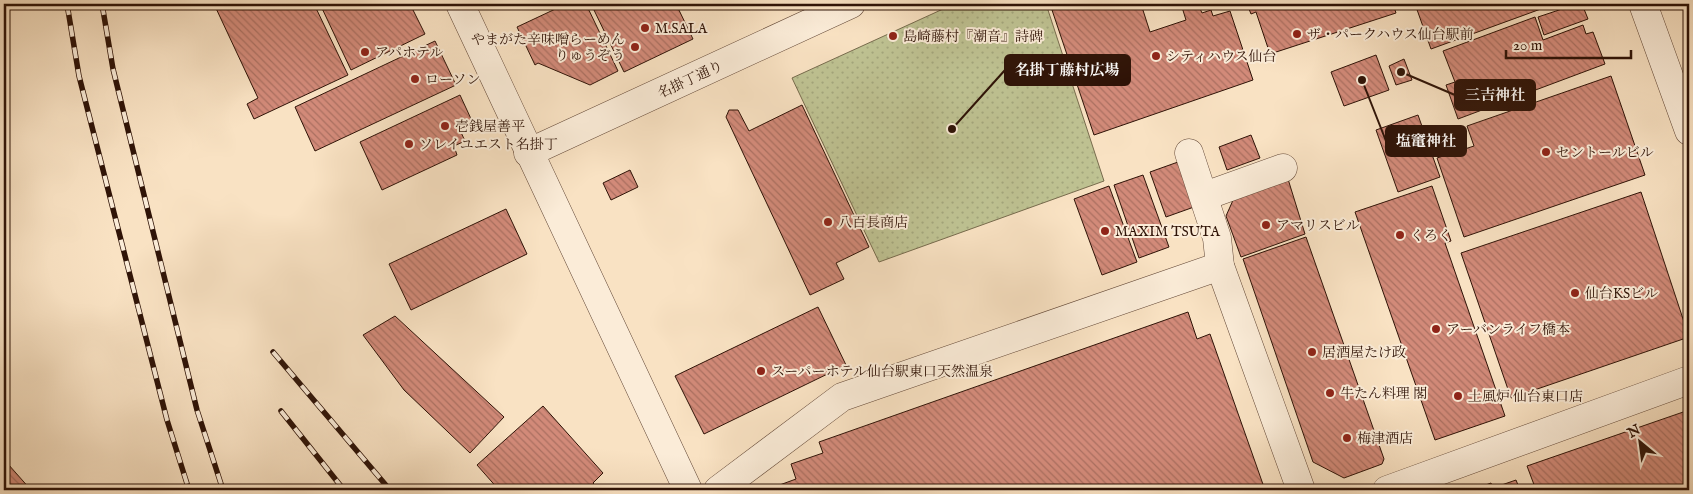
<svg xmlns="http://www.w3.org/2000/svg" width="1693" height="494" font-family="'IM FELL English','Noto Serif JP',serif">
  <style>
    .park { fill: url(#park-dots); stroke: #776b4d }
    .building { fill: url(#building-back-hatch); stroke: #2f1307 }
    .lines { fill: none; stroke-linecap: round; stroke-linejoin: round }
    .minor-casing { stroke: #624736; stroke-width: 29 }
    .tertiary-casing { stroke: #624736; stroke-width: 29 }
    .minor { stroke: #fbecd8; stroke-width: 28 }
    .tertiary { stroke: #fbecd8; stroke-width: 28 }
    .rail-casing { stroke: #2f1307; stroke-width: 5.5 }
    .rail { stroke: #fbecd8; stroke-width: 4; stroke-dasharray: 11; stroke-linecap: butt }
    .poi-dot { fill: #8f2418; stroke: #fbecd8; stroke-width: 2 }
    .labels { text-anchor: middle; stroke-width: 4; stroke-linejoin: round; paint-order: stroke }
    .poi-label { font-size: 14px; fill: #2f1307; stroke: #fbecd8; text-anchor: start }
    .street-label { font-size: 14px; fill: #2f1307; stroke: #fbecd8 }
    .leader { fill: none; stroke: #2f1307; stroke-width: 2 }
    .callout-dot { fill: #2f1307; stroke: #fbecd8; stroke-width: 2 }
    .callout { fill: #2f1307; stroke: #2f1307; stroke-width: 2 }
    .callout-label { font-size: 15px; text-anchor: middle; font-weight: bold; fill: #fff }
  </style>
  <defs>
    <pattern id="park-dots" width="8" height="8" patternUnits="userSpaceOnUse" patternTransform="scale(1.25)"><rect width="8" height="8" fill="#bfc393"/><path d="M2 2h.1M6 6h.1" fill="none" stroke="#a4a77d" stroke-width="1.8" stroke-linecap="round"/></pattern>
    <pattern id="building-back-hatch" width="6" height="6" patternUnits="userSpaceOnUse" patternTransform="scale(1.25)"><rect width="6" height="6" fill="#d28a79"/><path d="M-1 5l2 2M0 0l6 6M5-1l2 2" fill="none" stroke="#ab7061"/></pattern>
  </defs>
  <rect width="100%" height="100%" fill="#f9e2c3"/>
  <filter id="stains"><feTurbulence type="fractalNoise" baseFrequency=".004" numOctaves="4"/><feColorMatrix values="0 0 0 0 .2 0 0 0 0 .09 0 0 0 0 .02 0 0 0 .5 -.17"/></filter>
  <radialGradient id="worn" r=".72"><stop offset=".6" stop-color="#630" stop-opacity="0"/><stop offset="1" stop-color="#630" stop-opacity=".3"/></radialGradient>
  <path class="park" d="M954,4H1046L1104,181L879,262L792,78Z"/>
  <g class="building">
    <path d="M214,4H314L348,75L254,119L247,104L258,98Z"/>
    <path d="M320,4H410L425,34L351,70Z"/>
    <path d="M566,4H586L618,71L590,85L538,63L535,65L517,27Z"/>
    <path d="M603,4H676L693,39L624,72L593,8Z"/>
    <path d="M1050,4H1141L1150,32L1186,20L1181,4H1198L1202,13L1211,10L1213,16L1230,11L1253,80L1094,135Z"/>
    <path d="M1247,4H1393L1396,13L1270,54L1256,12L1251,14Z"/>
    <path d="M1415,4H1549V6L1431,49Z"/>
    <path d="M1577,4H1582L1588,19L1544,35L1538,17Z"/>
    <path d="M1535,17L1543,40L1583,25L1586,34L1593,32L1605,64L1458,119L1446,85L1455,82L1443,51Z"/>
    <path d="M435,41L456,85L315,151L295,107Z"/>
    <path d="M1376,55L1389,90L1344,106L1331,72Z"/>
    <path d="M1404,59L1412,80L1396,85L1389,66Z"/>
    <path d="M1611,76L1645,175L1464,237L1437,158L1474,146L1467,126Z"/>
    <path d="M460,95L472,121L459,128L465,141L454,146L457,155L382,190L360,142Z"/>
    <path d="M802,105L869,247L836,263L844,279L810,295L726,117L729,110H738L749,131Z"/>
    <path d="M1418,115L1440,177L1398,192L1376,130Z"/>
    <path d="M1251,135L1260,158L1227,170L1219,147Z"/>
    <path d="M1178,162L1194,207L1166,217L1150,172Z"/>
    <path d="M630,170L638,187L611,200L603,183Z"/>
    <path d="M1143,175L1169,247L1139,258L1114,185Z"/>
    <path d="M1288,179L1305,234L1241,257L1226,216L1234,198Z"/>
    <path d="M1109,186L1137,262L1102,275L1074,199Z"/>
    <path d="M1432,186L1451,241L1445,243L1505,416L1435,440L1355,212Z"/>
    <path d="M1641,192L1689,337L1511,398L1461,253Z"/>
    <path d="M506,209L527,254L411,310L389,264Z"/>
    <path d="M1306,237L1384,459L1382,464L1344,478L1313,462L1243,259Z"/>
    <path d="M818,307L846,365L704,434L675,376Z"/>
    <path d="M1188,312L1197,339L1210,334L1265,490H766L796,479L791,464L823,453L819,442Z"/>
    <path d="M395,316L504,417L470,453L404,390L363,335Z"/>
    <path d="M543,406L603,473L593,483L599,490H499L477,465Z"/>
    <path d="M1689,410V490H1536L1527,466Z"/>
    <path d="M8,464L31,490H4V467Z"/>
    <path d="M1516,480L1520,490H1472L1491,483L1493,488Z"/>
  </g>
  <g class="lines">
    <g class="minor-casing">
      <g id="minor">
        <path d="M1189,153L1217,238L1220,266L1301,490"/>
        <path d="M1205,196L1283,168"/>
        <path d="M718,490L842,397L1220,266"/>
      </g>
    </g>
    <g class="tertiary-casing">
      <g id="tertiary">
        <path d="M460,4L688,490"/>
        <path d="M1643,4L1689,131"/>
        <path d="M528,153L851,4"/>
        <path d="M1387,490L1689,380"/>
      </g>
    </g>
    <use href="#minor" class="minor"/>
    <use href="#tertiary" class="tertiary"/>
    <g class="rail-casing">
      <g id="rail">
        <path d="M67,4L79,76L167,420L189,490"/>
        <path d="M102,4L113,69L197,410L223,490"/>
        <path d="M273,352L390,490"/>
        <path d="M281,411L344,490"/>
      </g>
    </g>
    <use href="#rail" class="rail"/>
  </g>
  <g class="poi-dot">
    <circle cx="645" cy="28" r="5"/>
    <circle cx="1297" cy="34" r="5"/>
    <circle cx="893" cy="36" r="5"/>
    <circle cx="635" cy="47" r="5"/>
    <circle cx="365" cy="52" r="5"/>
    <circle cx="1156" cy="56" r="5"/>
    <circle cx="415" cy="79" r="5"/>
    <circle cx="445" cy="126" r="5"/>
    <circle cx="409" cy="144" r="5"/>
    <circle cx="1546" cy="152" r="5"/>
    <circle cx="828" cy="222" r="5"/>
    <circle cx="1266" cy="225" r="5"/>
    <circle cx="1105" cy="231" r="5"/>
    <circle cx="1400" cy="235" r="5"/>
    <circle cx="1575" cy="293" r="5"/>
    <circle cx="1436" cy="329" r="5"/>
    <circle cx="1312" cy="352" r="5"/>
    <circle cx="761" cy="371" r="5"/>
    <circle cx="1330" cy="393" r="5"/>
    <circle cx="1458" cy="396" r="5"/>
    <circle cx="1347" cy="438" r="5"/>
  </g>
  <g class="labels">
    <g class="poi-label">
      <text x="655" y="33">M.SALA</text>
      <text x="1307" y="39">ザ・パークハウス仙台駅前</text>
      <text x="903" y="41">島崎藤村『潮音』詩碑</text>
      <text x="625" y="44" text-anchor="end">やまがた辛味噌らーめん<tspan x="625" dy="16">りゅうぞう</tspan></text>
      <text x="375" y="57">アパホテル</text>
      <text x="1166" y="61">シティハウス仙台</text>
      <text x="425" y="84">ローソン</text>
      <text x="455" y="131">壱銭屋善平</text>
      <text x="419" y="149">ソレイユエスト名掛丁</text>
      <text x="1556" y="157">セントールビル</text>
      <text x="838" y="227">八百長商店</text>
      <text x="1276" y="230">アマリスビル</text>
      <text x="1115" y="236">MAXIM TSUTA</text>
      <text x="1410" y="240">くろく</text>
      <text x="1585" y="298">仙台KSビル</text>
      <text x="1446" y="334">アーバンライフ橋本</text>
      <text x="1322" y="357">居酒屋たけ政</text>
      <text x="771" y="376">スーパーホテル仙台駅東口天然温泉</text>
      <text x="1340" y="398">牛たん料理 閣</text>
      <text x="1468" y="401">土風炉 仙台東口店</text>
      <text x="1357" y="443">梅津酒店</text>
    </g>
    <g class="street-label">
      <text transform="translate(690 79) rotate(-25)" y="5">名掛丁通り</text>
    </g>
  </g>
  <path class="leader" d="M952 129L1005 70M1401 72L1455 95M1362 80L1386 141"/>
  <g class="callout-dot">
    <circle cx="952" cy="129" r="5"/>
    <circle cx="1401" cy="72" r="5"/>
    <circle cx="1362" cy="80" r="5"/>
  </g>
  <g class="callout">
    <rect x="1005" y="55" width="125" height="30" rx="5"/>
    <rect x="1455" y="80" width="80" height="30" rx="5"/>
    <rect x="1386" y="126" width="80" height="30" rx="5"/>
  </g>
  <g class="callout-label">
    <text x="1067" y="75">名掛丁藤村広場</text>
    <text x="1495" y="100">三吉神社</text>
    <text x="1426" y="146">塩竃神社</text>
  </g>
  <rect width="1693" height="494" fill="none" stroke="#f9e2c3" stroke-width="20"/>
  <rect x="5" y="5" width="1683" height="484" fill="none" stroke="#2f1307" stroke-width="2.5"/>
  <rect x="10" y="10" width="1673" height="474" fill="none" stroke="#2f1307"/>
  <g transform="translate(1640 442) rotate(331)" stroke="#fbecd8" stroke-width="4" paint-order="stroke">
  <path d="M0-4L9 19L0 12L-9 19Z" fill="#2f1307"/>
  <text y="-8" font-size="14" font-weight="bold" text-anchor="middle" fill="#2f1307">N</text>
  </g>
  <path d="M1506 50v8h125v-8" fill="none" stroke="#2f1307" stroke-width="2.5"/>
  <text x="1513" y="50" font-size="15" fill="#2f1307" stroke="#fbecd8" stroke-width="4" paint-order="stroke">20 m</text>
  <rect width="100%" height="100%" filter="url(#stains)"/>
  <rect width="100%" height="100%" fill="url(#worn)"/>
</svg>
